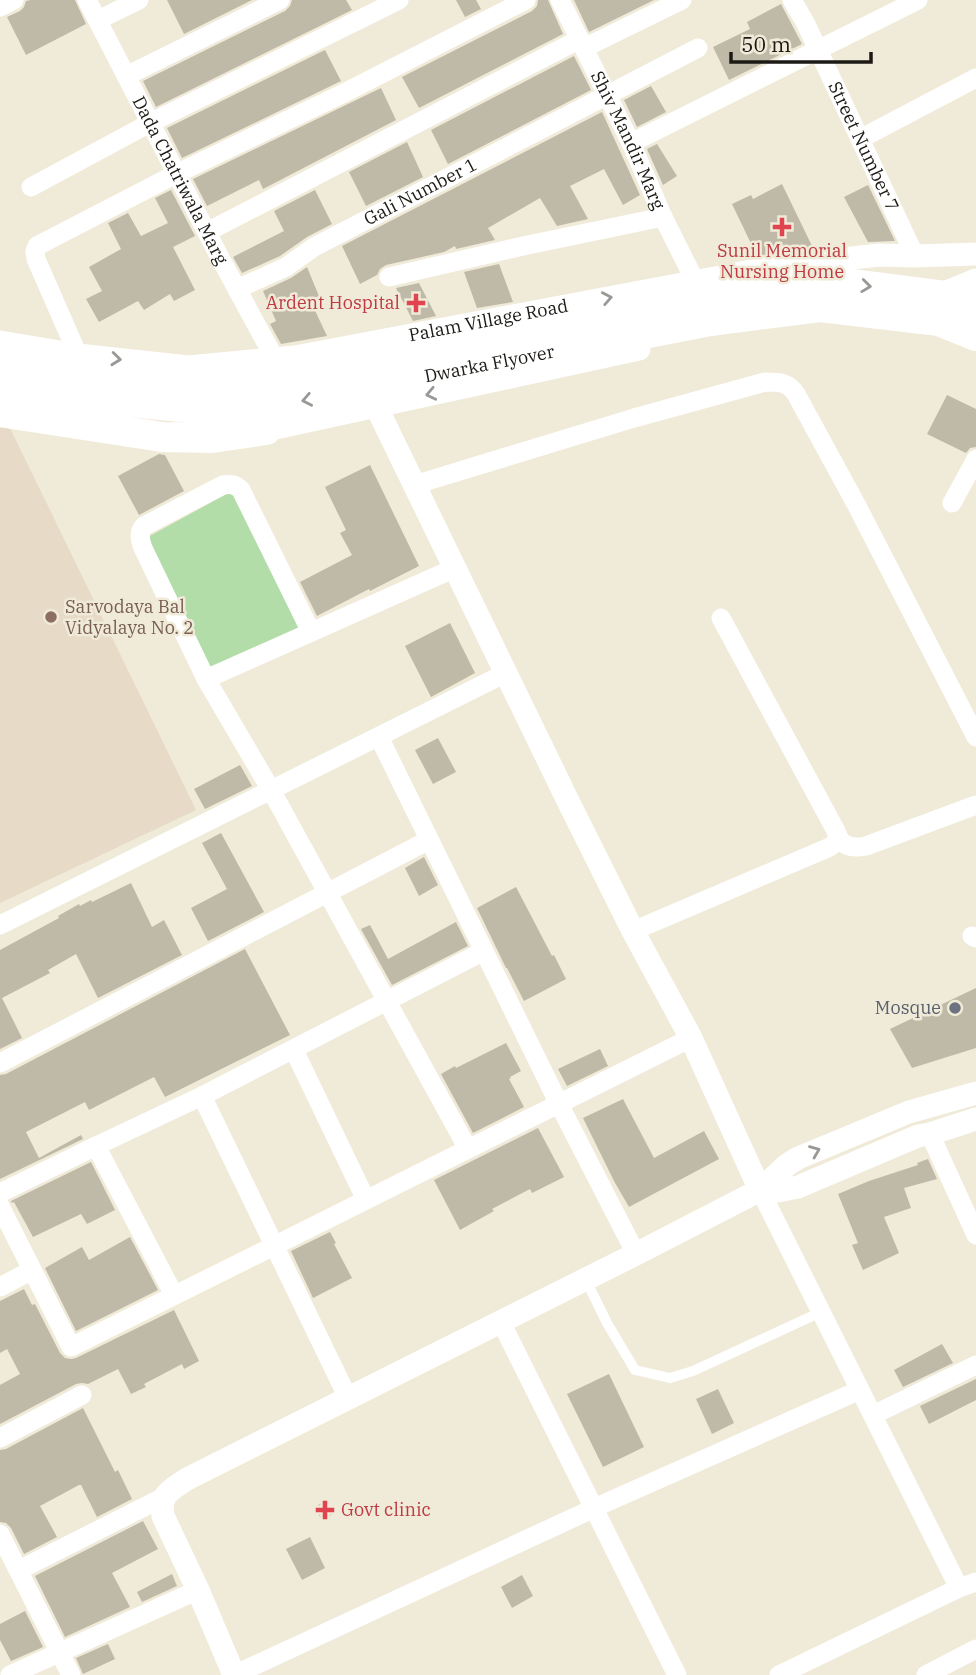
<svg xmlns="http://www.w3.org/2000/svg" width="976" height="1675" font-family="'IBM Plex Serif',serif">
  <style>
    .education { fill: #e7dac6 }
    .green { fill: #b2dda8 }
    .building { fill: #bfb9a8 }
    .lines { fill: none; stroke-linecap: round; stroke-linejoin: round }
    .service { stroke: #fff; stroke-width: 10 }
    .minor { stroke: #fff; stroke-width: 19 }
    .tertiary { stroke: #fff; stroke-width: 23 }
    .primary { stroke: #fff; stroke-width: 30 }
    .oneway { stroke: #999895 }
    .health-dot { fill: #e0444e; stroke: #f0ead8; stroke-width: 2.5 }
    .education-dot { fill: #8d6e63; stroke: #f0ead8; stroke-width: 2.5 }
    .worship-dot { fill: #6b7280; stroke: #f0ead8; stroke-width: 2.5 }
    .labels { text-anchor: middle; stroke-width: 5; stroke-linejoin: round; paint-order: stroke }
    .street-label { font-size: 18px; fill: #1c1a14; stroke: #f0ead8 }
    .health-label { font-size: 18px; fill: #be3a42; stroke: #f0ead8 }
    .education-label { font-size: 18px; fill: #785e54; stroke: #f0ead8; text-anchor: start }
    .worship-label { font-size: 18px; fill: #5b616d; stroke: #f0ead8; text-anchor: end }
  </style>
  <rect width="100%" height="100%" fill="#f0ead8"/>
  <path class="education" d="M0,423L8,424L196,810L0,903Z"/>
  <path class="green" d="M234,490L304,630L211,671L146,538Z"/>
  <g class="building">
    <path d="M31,0H75L86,24L26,55L7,17L20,11L24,7L26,1Z"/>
    <path d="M167,0H252L184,34Z"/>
    <path d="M292,0H346L352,10L156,107L143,81L285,11L290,6Z"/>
    <path d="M456,0H476L481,9L465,17Z"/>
    <path d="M538,0H548L563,34L419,108L402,77L532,11L537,6Z"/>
    <path d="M574,0H654L589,32Z"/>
    <path d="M781,4L802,44L729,80L713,47L750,29L747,22Z"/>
    <path d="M325,50L341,81L182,158L167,128Z"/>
    <path d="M574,56L591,90L448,164L431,130Z"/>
    <path d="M651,86L666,112L637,127L624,100Z"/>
    <path d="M381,88L396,120L263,189L259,180L207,206L193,179Z"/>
    <path d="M602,112L640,195L623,205L604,169L570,186L588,219L557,226L540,198L488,228L495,240L456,249L455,246L444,252L386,265L380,269L377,275L360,284L342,246Z"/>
    <path d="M407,142L423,177L366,206L349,172Z"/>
    <path d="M657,144L677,176L663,185L647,149Z"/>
    <path d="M782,184L812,246L805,249L757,256L732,204L751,195L753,199Z"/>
    <path d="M868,185L895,241L868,242L844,197Z"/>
    <path d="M171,190L195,236L173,247L195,290L174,301L170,294L144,310L138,301L99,322L86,299L102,291L89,267L121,249L108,223L128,213L141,236L168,223L155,198Z"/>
    <path d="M315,190L332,224L307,237L280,256L242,273L233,257L284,231L274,211Z"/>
    <path d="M499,264L513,302L477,308L464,272Z"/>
    <path d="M307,267L319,296L310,300L327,336L281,344L270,324L276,321L263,291L291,278Z"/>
    <path d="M419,283L436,316L413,321L396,288Z"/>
    <path d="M947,395L976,409V447L970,448L966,453L927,434Z"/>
    <path d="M159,454L165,455L184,491L139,515L118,476Z"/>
    <path d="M370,465L419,566L370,591L369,589L317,616L300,582L352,555L340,533L346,530L325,487Z"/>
    <path d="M450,623L475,673L431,697L405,646Z"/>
    <path d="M438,738L456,772L433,784L415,750Z"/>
    <path d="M240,765L252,786L205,809L194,789Z"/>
    <path d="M221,833L264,912L208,941L191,908L227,889L202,843Z"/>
    <path d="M424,857L438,885L419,896L405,868Z"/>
    <path d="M131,883L152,927L164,920L182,955L98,998L76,954L48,970L50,973L2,998L22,1038L0,1049V950L59,918L58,916L79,904L80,906L91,900L92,902Z"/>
    <path d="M516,887L552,956L554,955L566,979L524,1001L507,968H506L477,908Z"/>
    <path d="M456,922L468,946L392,985L361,929L370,925L388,959Z"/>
    <path d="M245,949L290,1035L165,1097L154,1077L89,1110L85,1102L26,1132L39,1158L81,1135L83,1139L0,1179V1075L6,1074Z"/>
    <path d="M976,988V1048L912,1068L890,1029Z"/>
    <path d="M506,1043L521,1071L510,1077L511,1078L509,1079L524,1107L473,1133L441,1074L455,1066L456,1068Z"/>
    <path d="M600,1049L608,1066L567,1086L558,1069Z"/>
    <path d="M623,1099L654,1158L704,1131L719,1159L629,1207L614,1181L583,1118Z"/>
    <path d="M538,1128L564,1177L532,1193L530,1189L492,1209L494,1211L460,1230L434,1180Z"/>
    <path d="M928,1159L937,1179L904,1188L911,1208L884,1217L899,1253L863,1270L852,1245L858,1243L838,1194L869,1181L918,1165L917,1163Z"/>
    <path d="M91,1162L115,1210L87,1224L81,1214L33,1237L14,1202L12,1203L11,1201Z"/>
    <path d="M330,1232L336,1243L334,1244L352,1278L313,1298L291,1251Z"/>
    <path d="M130,1237L158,1290L76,1331L45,1268L82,1247L89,1260Z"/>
    <path d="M24,1289L32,1305L35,1304L60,1353L65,1358L71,1359L76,1358L174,1310L199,1361L184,1369L182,1364L144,1384L146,1387L131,1394L118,1369L88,1384L82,1383L76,1384L0,1424V1385L20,1374L7,1349L0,1353V1301Z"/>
    <path d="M942,1344L953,1363L903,1387L894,1370Z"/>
    <path d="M609,1374L644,1447L603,1467L567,1394Z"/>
    <path d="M976,1379V1400L929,1424L920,1406Z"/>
    <path d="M718,1389L734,1423L712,1434L696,1399Z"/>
    <path d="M83,1408L115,1472L118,1470L132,1499L97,1517L81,1485H79L40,1506L57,1537L24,1554L11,1528L6,1523L0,1522V1450L6,1449Z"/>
    <path d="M326,1501L335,1513L322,1520L314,1507Z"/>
    <path d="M143,1521L158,1549L112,1573L130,1607L65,1637L35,1576Z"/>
    <path d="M310,1537L325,1568L302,1580L286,1549Z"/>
    <path d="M172,1574L177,1586L142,1602L137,1592Z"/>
    <path d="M522,1575L533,1596L512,1608L501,1587Z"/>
    <path d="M25,1611L43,1647L11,1661L0,1640V1624Z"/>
    <path d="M108,1644L115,1659L83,1674L76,1658Z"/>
  </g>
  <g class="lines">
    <path class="service" d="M586,1280L607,1323L635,1370L670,1378L693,1371L821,1312"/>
    <g class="minor">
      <path id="s1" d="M87,0L218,254L275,359"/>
      <path id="s2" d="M560,0L631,143L663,217L695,281"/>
      <path id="s3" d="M792,0L805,22L915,256"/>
      <path d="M0,7L14,0"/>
      <path d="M98,20L139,0"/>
      <path d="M584,48L682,0"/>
      <path d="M126,76L280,0"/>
      <path d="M860,139L976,78"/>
      <path d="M631,143L918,0"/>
      <path d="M31,187L150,123L399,0"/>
      <path d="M207,232L580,39"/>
      <path d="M389,277L523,246L663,217"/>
      <path id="s4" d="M237,289L286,267L314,247L698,48"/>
      <path d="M78,355L36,259L35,251L37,246L176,174L346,92L526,0"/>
      <path d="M414,485L634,418L765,382C779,382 788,382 796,394L856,504L976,737"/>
      <path d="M952,503L976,459"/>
      <path d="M455,568L206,679L271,790L468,1149"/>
      <path d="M721,618L836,831C840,846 851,849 866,846L976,805"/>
      <path d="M206,679L143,548C140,540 138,532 144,526L223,485C231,484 235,484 241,490L311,632"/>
      <path d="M379,737L559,1104L636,1254"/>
      <path d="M0,925L506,673"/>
      <path d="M633,931L830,847L836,842L837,839"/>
      <path d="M972,936L976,938"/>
      <path d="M294,1050L366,1200"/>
      <path d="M0,1063L429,840"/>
      <path d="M202,1096L348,1398"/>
      <path d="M930,1134L976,1235"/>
      <path d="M760,1190L959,1588"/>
      <path d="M0,1193L96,1146"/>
      <path d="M0,1206L71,1347L691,1038"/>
      <path d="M0,1287L32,1270"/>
      <path d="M174,1295L96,1146L202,1096L484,951"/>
      <path d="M501,1322L677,1675"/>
      <path d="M873,1415L976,1365"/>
      <path d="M0,1438L82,1395"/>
      <path d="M0,1534L71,1675"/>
      <path d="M19,1570L164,1497"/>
      <path d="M10,1675L198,1590"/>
      <path d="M234,1675L603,1504L860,1390"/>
      <path d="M779,1675L959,1588L976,1582"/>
      <path d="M926,1675L976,1649"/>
    </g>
    <g class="tertiary">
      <path d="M937,296L976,280"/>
      <path id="s5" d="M0,342L78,355L188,367L295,357L778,266L879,255L915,256L976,254"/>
      <path d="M372,394L376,406L569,803L633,931L691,1038L760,1190"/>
      <path d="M251,429L266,430L639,349"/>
      <path d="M760,1190L778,1191L798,1187L918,1136L930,1134L976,1119"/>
      <path d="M234,1675L198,1590L163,1516C159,1494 171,1490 187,1479L636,1254L760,1190L787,1165L798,1158L909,1112L976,1093"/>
    </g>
    <g class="primary">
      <path d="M0,361L66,371L176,385L286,378L708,298L820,280L953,297L976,307"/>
      <path id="s6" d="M0,386L60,395L221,411L295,402L710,321L820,307L939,321L976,336"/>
      <path d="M0,412L162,437L212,438L266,430"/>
    </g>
  </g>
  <defs><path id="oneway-chevron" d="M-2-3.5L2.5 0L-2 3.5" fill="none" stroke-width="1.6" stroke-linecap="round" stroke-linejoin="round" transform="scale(1.75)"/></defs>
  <g class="oneway">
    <use href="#oneway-chevron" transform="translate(866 286) rotate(7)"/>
    <use href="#oneway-chevron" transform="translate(607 298) rotate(-11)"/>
    <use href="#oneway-chevron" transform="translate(116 359) rotate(6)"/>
    <use href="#oneway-chevron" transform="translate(431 394) rotate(168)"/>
    <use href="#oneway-chevron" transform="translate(307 400) rotate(169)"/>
    <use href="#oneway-chevron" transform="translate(815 1151) rotate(-22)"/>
  </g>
  <g class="health-dot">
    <path d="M778.5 216.5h7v7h7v7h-7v7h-7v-7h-7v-7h7z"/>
    <path d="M412.5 292.5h7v7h7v7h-7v7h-7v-7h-7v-7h7z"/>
    <path d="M321.5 1499.5h7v7h7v7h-7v7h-7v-7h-7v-7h7z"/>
  </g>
  <circle class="education-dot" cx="51" cy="617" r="7"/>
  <circle class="worship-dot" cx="955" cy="1008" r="7"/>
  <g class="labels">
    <g class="street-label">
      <text dy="6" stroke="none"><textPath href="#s2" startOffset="156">Shiv Mandir Marg</textPath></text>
      <text dy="6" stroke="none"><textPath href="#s3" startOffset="163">Street Number 7</textPath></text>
      <text dy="6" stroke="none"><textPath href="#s1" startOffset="203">Dada Chatriwala Marg</textPath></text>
      <text dy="6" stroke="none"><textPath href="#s4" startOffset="208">Gali Number 1</textPath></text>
      <text dy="6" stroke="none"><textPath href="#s5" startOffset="494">Palam Village Road</textPath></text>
      <text dy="6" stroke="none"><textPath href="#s6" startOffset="495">Dwarka Flyover</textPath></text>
    </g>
    <g class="health-label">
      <text x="782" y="257">Sunil Memorial<tspan x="782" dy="21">Nursing Home</tspan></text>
      <text x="400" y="309" text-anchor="end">Ardent Hospital</text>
      <text x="341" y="1516" text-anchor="start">Govt clinic</text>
    </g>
    <g class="education-label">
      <text x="65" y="613">Sarvodaya Bal<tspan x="65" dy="21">Vidyalaya No. 2</tspan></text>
    </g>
    <g class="worship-label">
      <text x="941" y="1014">Mosque</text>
    </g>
  </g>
  <path d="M731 52v10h140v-10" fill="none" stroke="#1c1a14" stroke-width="3.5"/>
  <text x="741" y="52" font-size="21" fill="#1c1a14" stroke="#f0ead8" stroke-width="5" paint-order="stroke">50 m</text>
</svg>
